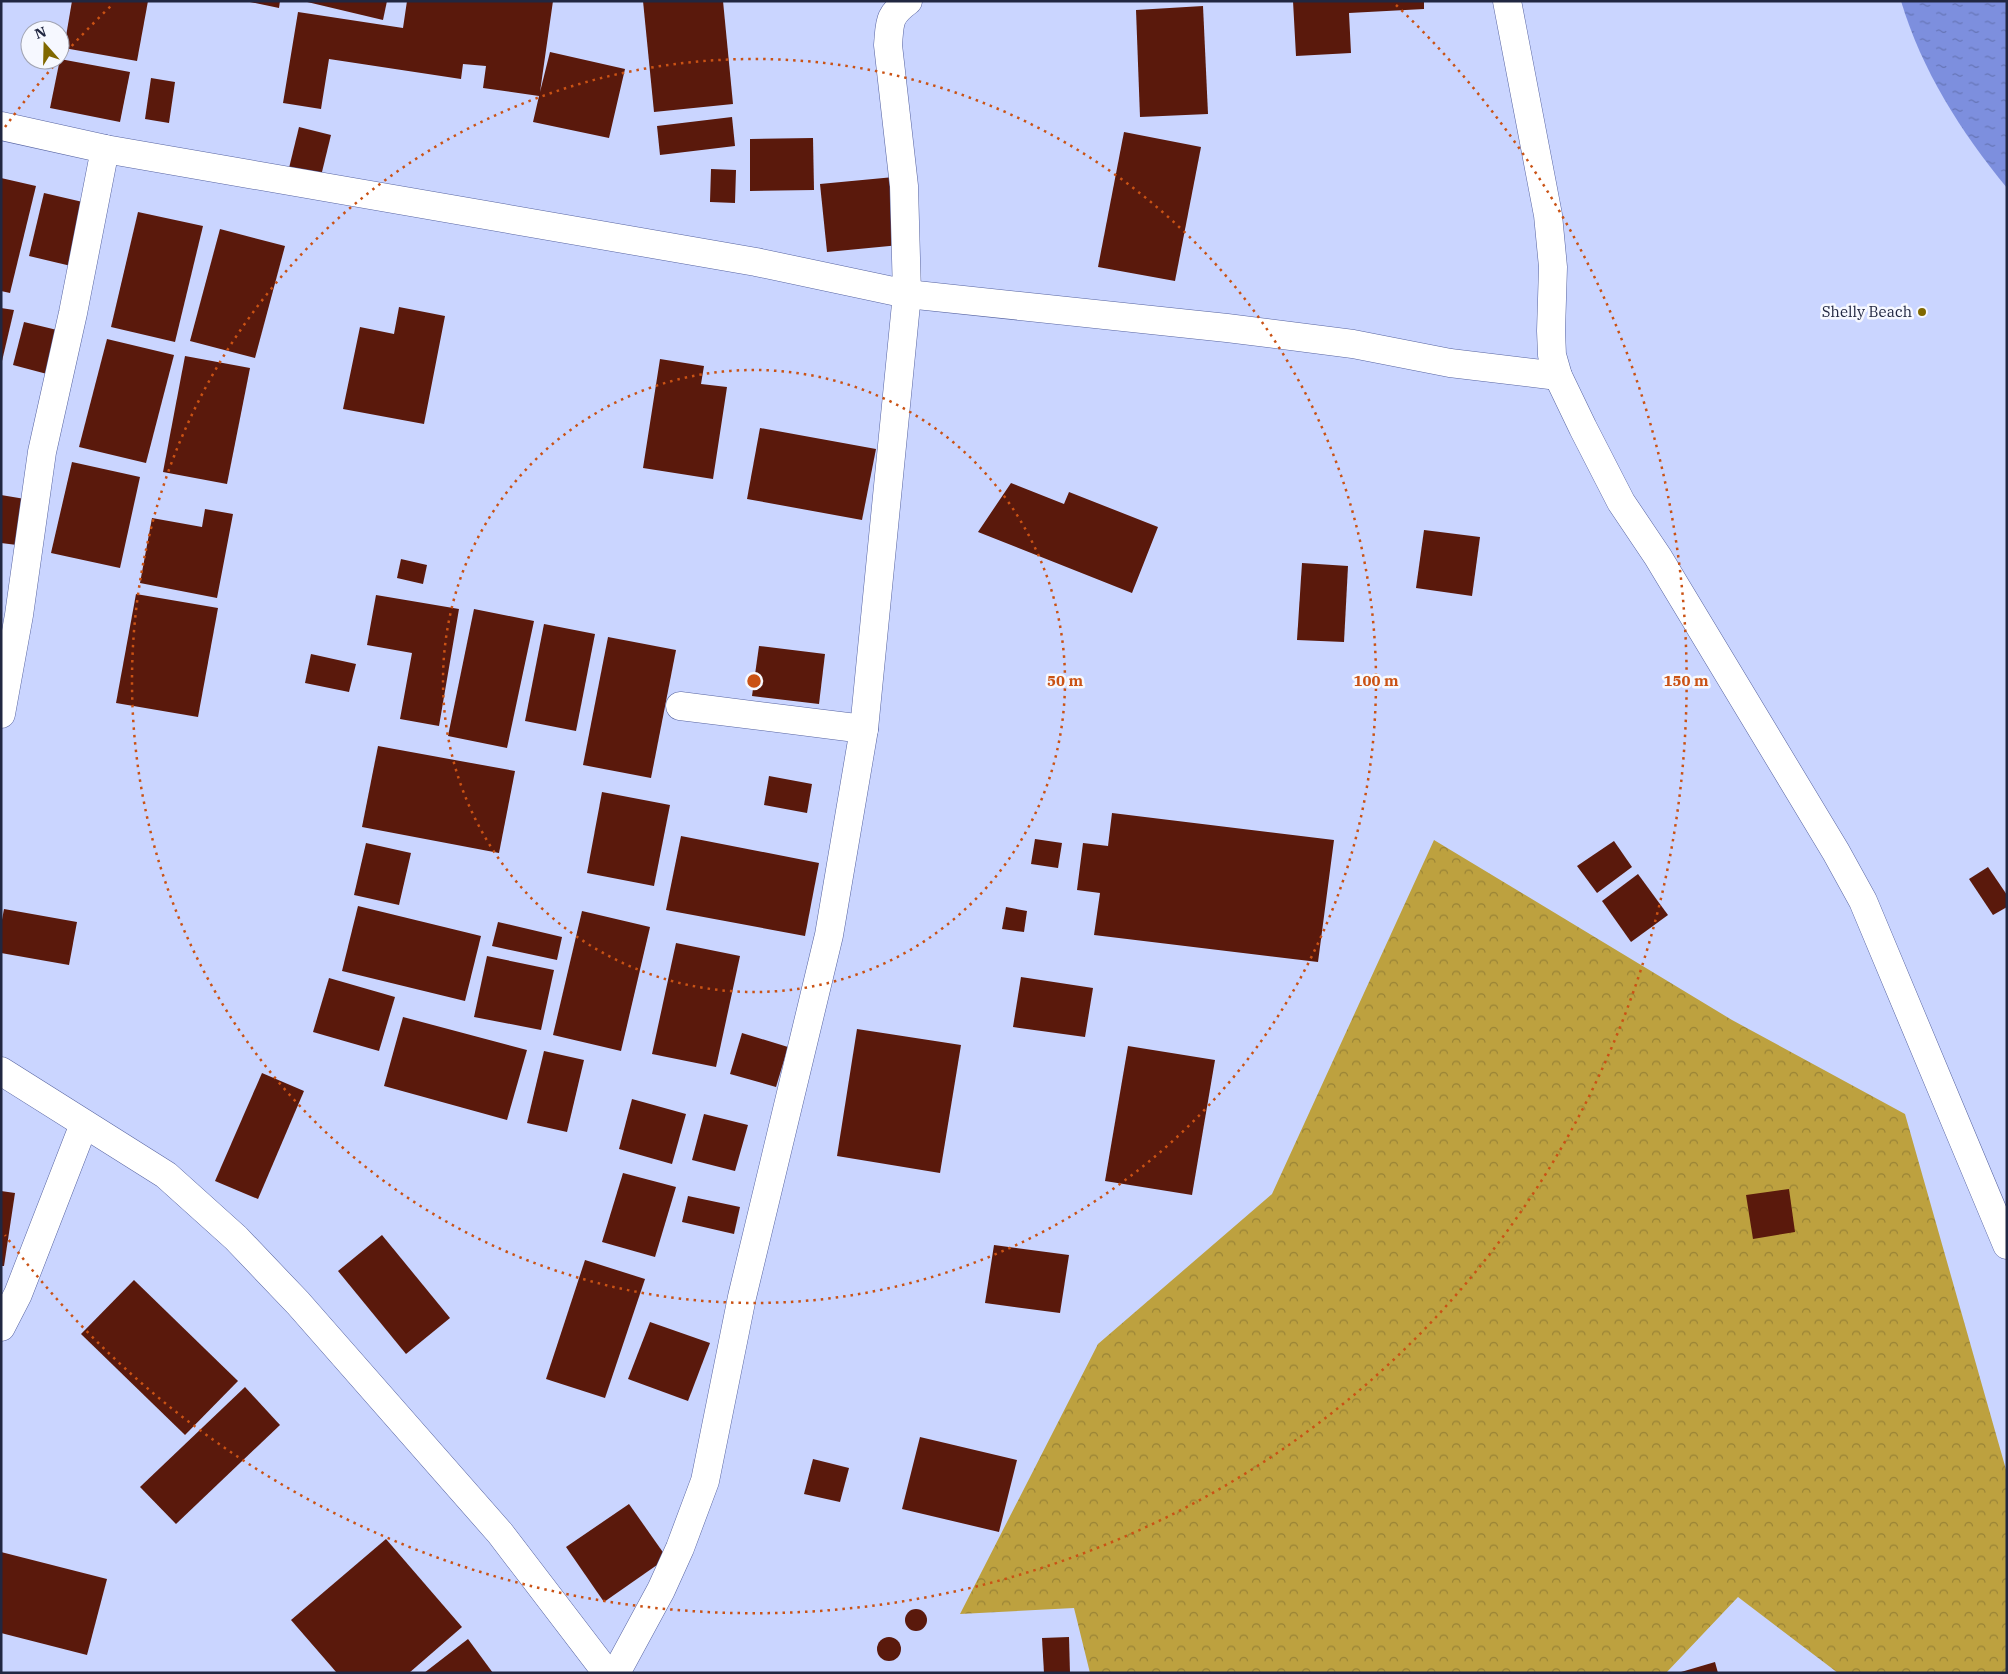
<svg xmlns="http://www.w3.org/2000/svg" width="2008" height="1674" font-family="'IBM Plex Serif',serif">
  <style>
    .forest { fill: url(#forest-crowns) }
    .water { fill: url(#water-ripples) }
    .building { fill: #5a190c }
    .lines { fill: none; stroke-linecap: round; stroke-linejoin: round }
    .street-casing { stroke: #5764a1; stroke-width: 29 }
    .secondary-casing { stroke: #5764a1; stroke-width: 29 }
    .street { stroke: #fff; stroke-width: 28 }
    .secondary { stroke: #fff; stroke-width: 28 }
    .ring { fill: none; stroke: #ca5214; stroke-width: 2.5; stroke-dasharray: 2.5 5 }
    .poi-dot { fill: #806800; stroke: #f6f8ff; stroke-width: 2 }
    .labels { text-anchor: middle; stroke-width: 5; stroke-linejoin: round; paint-order: stroke }
    .poi-label { font-size: 15px; fill: #212741; stroke: #f6f8ff; text-anchor: end }
    .centre { fill: #ca5214; stroke: #f6f8ff; stroke-width: 2.5 }
    .ring-label { font-size: 15px; text-anchor: middle; font-weight: bold; fill: #ca5214; stroke: #f6f8ff; stroke-width: 5; stroke-linejoin: round; paint-order: stroke }
  </style>
  <defs>
    <pattern id="forest-crowns" width="20" height="18" patternUnits="userSpaceOnUse" patternTransform="scale(1.25)"><rect width="20" height="18" fill="#bda13f"/><path d="M2 6a3 3 0 1 1 6 0M12 15a3 3 0 1 1 6 0" fill="none" stroke="#998336"/></pattern>
    <pattern id="water-ripples" width="26" height="14" patternUnits="userSpaceOnUse" patternTransform="scale(1.25)"><rect width="26" height="14" fill="#7d8fde"/><path d="M2 4q2-2 4 0t4 0M15 11q2-2 4 0t4 0" fill="none" stroke="#6675b6"/></pattern>
  </defs>
  <rect width="100%" height="100%" fill="#cad5ff"/>
  <path class="forest" d="M1434,840L1732,1020L1905,1114L2007,1473V1673H1838L1738,1597L1666,1673H1090L1074,1608L960,1614L1098,1344L1272,1194Z"/>
  <path class="water" d="M1901,1H2007V188C1961,132 1922,71 1901,1Z"/>
  <g class="building">
    <path d="M72,1H148L137,61L64,48Z"/>
    <path d="M245,1H280L279,8Z"/>
    <path d="M303,1H387L383,20Z"/>
    <path d="M407,1H553L540,92L550,52L625,69L609,138L533,122L539,96L483,88L486,66L463,64L461,79L329,59L321,109L283,103L298,12L403,28Z"/>
    <path d="M643,1H723L733,104L654,112Z"/>
    <path d="M1293,1H1424V9L1349,13L1351,53L1296,56Z"/>
    <path d="M1203,6L1208,114L1140,117L1136,10Z"/>
    <path d="M60,59L130,72L120,122L50,108Z"/>
    <path d="M151,78L175,82L169,123L145,119Z"/>
    <path d="M732,117L735,146L660,155L657,126Z"/>
    <path d="M299,127L331,135L321,176L289,168Z"/>
    <path d="M1124,132L1201,147L1175,281L1098,267Z"/>
    <path d="M813,138L814,190L750,191V139Z"/>
    <path d="M711,169L736,170L735,203L710,202Z"/>
    <path d="M894,177L900,245L827,252L820,184Z"/>
    <path d="M1,178L36,186L10,293L1,291Z"/>
    <path d="M44,193L87,203L71,266L29,256Z"/>
    <path d="M138,212L203,226L175,342L111,327Z"/>
    <path d="M220,229L285,246L255,358L190,341Z"/>
    <path d="M399,307L445,316L424,424L343,409L360,327L394,334Z"/>
    <path d="M1,308L14,310L2,361H1Z"/>
    <path d="M24,322L57,330L47,374L13,365Z"/>
    <path d="M107,339L174,355L146,463L79,447Z"/>
    <path d="M185,356L250,368L227,484L163,472Z"/>
    <path d="M660,359L704,366L701,384L727,387L713,479L643,468Z"/>
    <path d="M760,428L876,449L862,520L747,499Z"/>
    <path d="M72,462L140,477L120,568L51,553Z"/>
    <path d="M1011,483L1064,504L1069,492L1158,527L1132,593L978,532Z"/>
    <path d="M1,495L25,499L17,545L1,543Z"/>
    <path d="M205,509L233,514L217,598L140,583L152,518L202,527Z"/>
    <path d="M1424,530L1480,537L1472,596L1416,588Z"/>
    <path d="M401,559L427,565L423,584L397,578Z"/>
    <path d="M1302,563L1348,566L1344,642L1297,640Z"/>
    <path d="M136,594L218,608L198,717L116,703Z"/>
    <path d="M376,595L459,609L439,726L400,719L412,653L367,645Z"/>
    <path d="M474,609L534,621L507,748L448,736Z"/>
    <path d="M544,624L595,634L576,731L525,721Z"/>
    <path d="M608,637L676,650L651,778L583,765Z"/>
    <path d="M759,646L825,654L819,704L752,696Z"/>
    <path d="M311,654L356,664L349,692L305,683Z"/>
    <path d="M378,746L515,771L499,853L362,827Z"/>
    <path d="M769,776L812,784L807,813L764,805Z"/>
    <path d="M602,792L670,805L654,886L587,873Z"/>
    <path d="M1112,813L1334,840L1318,962L1094,935L1100,893L1077,890L1083,843L1108,846Z"/>
    <path d="M681,836L819,863L805,936L666,910Z"/>
    <path d="M1035,839L1062,843L1058,868L1031,864Z"/>
    <path d="M1614,841L1632,867L1597,893L1577,866Z"/>
    <path d="M366,843L411,853L399,905L354,895Z"/>
    <path d="M1988,867L2007,895V907L1993,915L1969,879Z"/>
    <path d="M1638,874L1668,915L1631,942L1602,901Z"/>
    <path d="M358,906L481,936L465,1001L342,971Z"/>
    <path d="M1006,907L1027,911L1024,932L1002,929Z"/>
    <path d="M4,909L77,922L69,965L1,953V925Z"/>
    <path d="M582,911L650,927L621,1051L553,1035Z"/>
    <path d="M498,922L562,937L557,960L492,946Z"/>
    <path d="M676,943L740,956L716,1067L652,1054Z"/>
    <path d="M487,956L554,970L541,1030L474,1017Z"/>
    <path d="M1021,977L1093,988L1085,1037L1013,1027Z"/>
    <path d="M329,978L395,997L379,1051L313,1032Z"/>
    <path d="M403,1017L527,1050L507,1120L384,1086Z"/>
    <path d="M857,1029L961,1045L940,1173L837,1156Z"/>
    <path d="M742,1033L788,1047L776,1087L730,1074Z"/>
    <path d="M1128,1046L1215,1060L1192,1195L1105,1181Z"/>
    <path d="M544,1051L584,1060L567,1132L527,1123Z"/>
    <path d="M262,1073L304,1091L258,1199L215,1181Z"/>
    <path d="M632,1099L686,1114L672,1164L619,1149Z"/>
    <path d="M704,1114L748,1125L735,1171L692,1160Z"/>
    <path d="M623,1173L676,1187L655,1257L602,1242Z"/>
    <path d="M1789,1189L1795,1232L1753,1239L1746,1195Z"/>
    <path d="M1,1191L15,1193L4,1266H1Z"/>
    <path d="M688,1196L740,1207L734,1234L682,1222Z"/>
    <path d="M382,1235L450,1318L406,1354L338,1271Z"/>
    <path d="M994,1245L1069,1255L1060,1313L985,1303Z"/>
    <path d="M585,1260L645,1279L605,1398L546,1379Z"/>
    <path d="M134,1280L238,1381L185,1435L81,1334Z"/>
    <path d="M650,1322L710,1343L688,1401L628,1379Z"/>
    <path d="M245,1387L280,1425L176,1524L140,1487Z"/>
    <path d="M920,1437L1017,1460L999,1532L902,1509Z"/>
    <path d="M813,1459L849,1468L840,1502L804,1494Z"/>
    <path d="M629,1504L667,1558L604,1602L566,1547Z"/>
    <path d="M386,1539L462,1627L409,1673H337L291,1620Z"/>
    <path d="M1,1552L107,1579L87,1655L1,1633Z"/>
    <circle cx="916" cy="1620" r="11"/>
    <path d="M1069,1637L1070,1673H1044L1042,1638Z"/>
    <circle cx="889" cy="1649" r="12"/>
    <path d="M468,1639L493,1673H424Z"/>
    <path d="M1715,1662L1718,1673H1681V1672Z"/>
  </g>
  <g class="lines">
    <g class="street-casing">
      <g id="street">
        <path d="M1507,1L1548,215L1553,267L1551,331L1552,355L1558,376L1583,428L1621,502L1658,557L1836,852L1863,901L2007,1245"/>
        <path d="M1,126L105,149L756,262L907,294L1227,328L1353,344L1450,363L1558,376"/>
        <path d="M680,706L864,729"/>
        <path d="M1,714L19,615L42,452L73,313L105,149"/>
        <path d="M1,1327L18,1294L84,1124"/>
        <path d="M616,1673L661,1590L680,1548L705,1481L742,1297L829,935L864,729L907,294L904,186L888,45C890,22 888,16 908,1"/>
      </g>
    </g>
    <g class="secondary-casing">
      <path id="secondary" d="M1,1071L166,1175L236,1238L298,1303L500,1533L607,1673"/>
    </g>
    <use href="#street" class="street"/>
    <use href="#secondary" class="secondary"/>
  </g>
  <g class="ring">
    <circle cx="754" cy="681" r="311"/>
    <circle cx="754" cy="681" r="622"/>
    <path d="M5 127A932 932 0 0 1 112 5M1396 5A932 932 0 1 1 5 1235"/>
  </g>
  <circle class="poi-dot" cx="1922" cy="312" r="5"/>
  <g class="labels">
    <g class="poi-label">
      <text x="1912" y="317">Shelly Beach</text>
    </g>
  </g>
  <circle cx="754" cy="681" r="8" class="centre"/>
  <g class="ring-label">
    <text x="1065" y="686">50 m</text>
    <text x="1376" y="686">100 m</text>
    <text x="1686" y="686">150 m</text>
  </g>
  <rect width="2008" height="1674" fill="none" stroke="#212741" stroke-width="5"/>
  <g transform="translate(45 45) rotate(340)"><circle r="24" fill="#f6f8ff" stroke="#a1a4b3"/>
  <path d="M0-4L9 19L0 12L-9 19Z" fill="#806800"/>
  <text y="-8" font-size="14" font-weight="bold" text-anchor="middle" fill="#212741">N</text>
  </g>
</svg>
